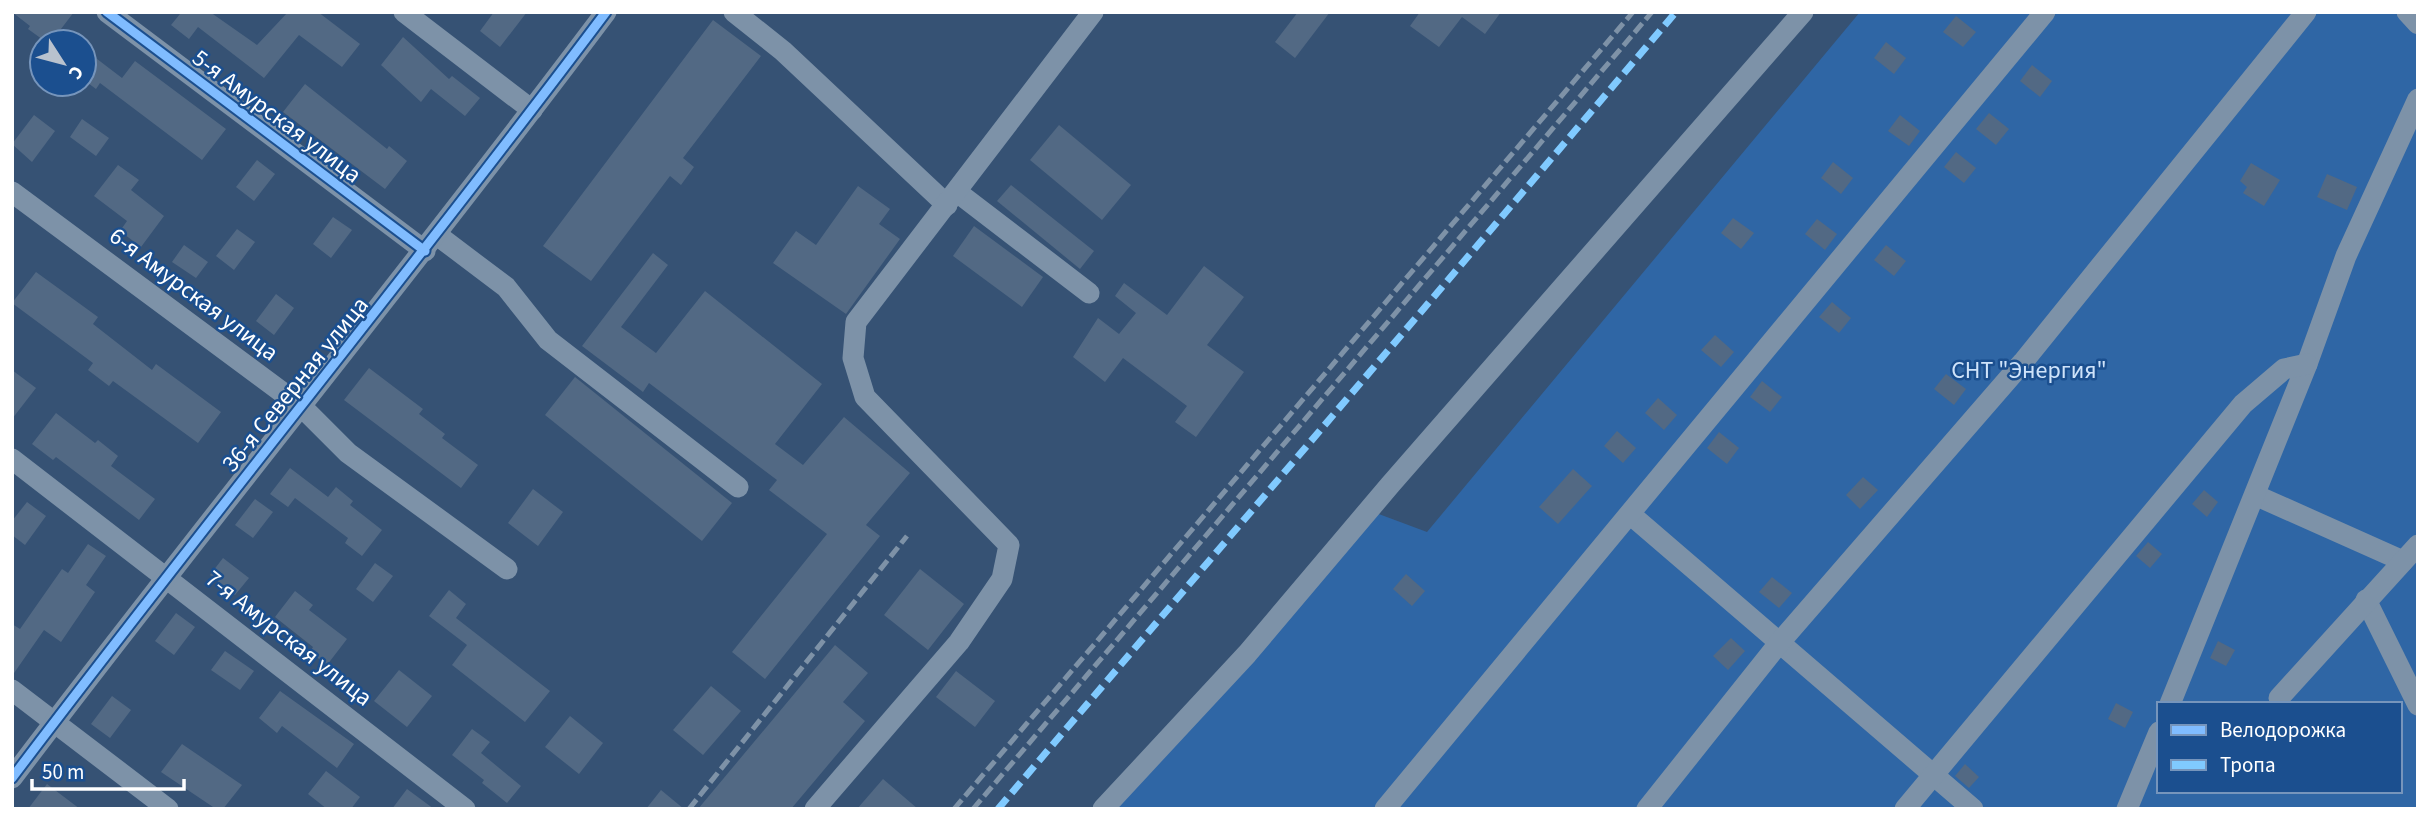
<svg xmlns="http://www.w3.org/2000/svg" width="2430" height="821" font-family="'Source Sans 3',sans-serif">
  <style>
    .green { fill: #2f66a5; fill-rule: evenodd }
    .building { fill: #526984 }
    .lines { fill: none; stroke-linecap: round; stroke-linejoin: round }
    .minor { stroke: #7d92a8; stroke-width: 21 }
    .rail { stroke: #7e92a7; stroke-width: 5; stroke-dasharray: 12 5; stroke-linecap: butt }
    .quiet { stroke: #80caff; stroke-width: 7; stroke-dasharray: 14 7; stroke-linecap: butt }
    .cycleway-casing { stroke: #1b4f8f; stroke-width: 13 }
    .cycleway { stroke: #80bcff; stroke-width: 9 }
    .labels { text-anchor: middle; stroke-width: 5; stroke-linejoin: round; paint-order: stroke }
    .street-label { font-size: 24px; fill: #fff; stroke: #1b4f8f }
    .park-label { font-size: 24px; fill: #cfe3fa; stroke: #1b4f8f }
  </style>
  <rect width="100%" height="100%" fill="#365274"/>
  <path class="green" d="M1860,12H2418V809H1109L1360,507L1427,532ZM2159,704H2400V791H2159Z"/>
  <g class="building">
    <path d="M12,12H74L51,42H46L28,29L30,26Z"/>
    <path d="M177,12H210L257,45L288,12H318L360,44L342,67L299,35L264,78L198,27L189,39L171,25L180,14Z"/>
    <path d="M494,12H527L500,47L480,31Z"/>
    <path d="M1298,12H1330L1295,58L1275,42Z"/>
    <path d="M1420,12H1501L1485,34L1462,17L1439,47L1410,26Z"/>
    <path d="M1956,16L1976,32L1963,47L1943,32Z"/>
    <path d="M713,20L761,56L683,158L694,167L681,185L670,176L591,281L543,246Z"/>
    <path d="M403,37L449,79L452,76L480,98L465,116L431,89L421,102L381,65Z"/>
    <path d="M1886,42L1906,58L1894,74L1874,58Z"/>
    <path d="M84,49L122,78L135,61L226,129L202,160L100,83L96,89L84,80Z"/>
    <path d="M2032,65L2052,81L2040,97L2020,81Z"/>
    <path d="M305,84L387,149L389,146L407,161L385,189L283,112Z"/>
    <path d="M1989,113L2009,129L1996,145L1976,129Z"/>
    <path d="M34,115L55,131L32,162L12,144Z"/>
    <path d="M1900,115L1920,131L1909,146L1888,131Z"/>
    <path d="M82,119L109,138L96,156L70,137Z"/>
    <path d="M1059,125L1131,185L1102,220L1030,160Z"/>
    <path d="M1956,152L1976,168L1964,183L1944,167Z"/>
    <path d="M257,160L275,174L254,201L236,187Z"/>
    <path d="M1833,162L1853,178L1841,194L1821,178Z"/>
    <path d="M2251,163L2280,180L2264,206L2243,193L2247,187L2240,181Z"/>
    <path d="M118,165L139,180L131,190L164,216L141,247L120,231L127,221L94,196Z"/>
    <path d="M2327,174L2357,187L2347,210L2317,197Z"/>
    <path d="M1011,185L1094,251L1080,269L997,201Z"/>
    <path d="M858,186L890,209L879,224L900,239L846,314L773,263L796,231L816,245Z"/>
    <path d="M333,217L352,230L331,258L313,244Z"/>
    <path d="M1733,218L1754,233L1741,249L1721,233Z"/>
    <path d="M1817,219L1837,234L1825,250L1805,234Z"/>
    <path d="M974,226L1043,277L1022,307L953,256Z"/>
    <path d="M237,229L255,242L234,270L216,256Z"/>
    <path d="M184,245L208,262L196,278L172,262Z"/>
    <path d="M1886,245L1906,261L1894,276L1874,260Z"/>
    <path d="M653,253L668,265L621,327L656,353L705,291L822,384L775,444L803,465L844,417L910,473L866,525L880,536L765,679L732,652L827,534L769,490L777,480L649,383L643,392L582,346Z"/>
    <path d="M1204,266L1244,297L1207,345L1244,372L1196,437L1175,422L1187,406L1123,358L1105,382L1073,357L1098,318L1119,334L1136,313L1115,296L1124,283L1167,315Z"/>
    <path d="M36,272L98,317L93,324L152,370L156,364L221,412L198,443L113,381L109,386L88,370L93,363L12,303Z"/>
    <path d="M276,294L294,308L274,335L256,321Z"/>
    <path d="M1832,302L1851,318L1839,333L1819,317Z"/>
    <path d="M1715,335L1734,352L1721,367L1701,350Z"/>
    <path d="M369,368L423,409L419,414L445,434L442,438L478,465L461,488L344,400Z"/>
    <path d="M12,370L36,388L12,419Z"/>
    <path d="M1946,374L1966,389L1954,405L1934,389Z"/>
    <path d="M575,377L732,503L702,541L545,415Z"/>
    <path d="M1762,381L1782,397L1770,412L1750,397Z"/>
    <path d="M1658,398L1677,415L1664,430L1645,413Z"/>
    <path d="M56,413L95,443L98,440L118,456L111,466L155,499L139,520L56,457L53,460L32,444Z"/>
    <path d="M1617,431L1636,448L1623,463L1604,446Z"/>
    <path d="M1719,432L1739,448L1727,464L1707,448Z"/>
    <path d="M290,468L328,497L336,487L353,501L350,505L382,530L362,556L345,543L348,538L295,498L288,507L270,494Z"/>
    <path d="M1573,469L1592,486L1558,524L1539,507Z"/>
    <path d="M1863,477L1878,490L1860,509L1846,495Z"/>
    <path d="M533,489L563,512L538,546L508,523Z"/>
    <path d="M2204,490L2218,502L2207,517L2192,504Z"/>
    <path d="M255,499L273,512L253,538L235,525Z"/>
    <path d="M27,502L46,516L25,545L12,535V521Z"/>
    <path d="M2148,542L2162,554L2150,568L2136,556Z"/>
    <path d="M88,544L106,556L86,585L95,592L61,642L44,630L12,676V624L20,629L62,569L68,573Z"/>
    <path d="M223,558L249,578L235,595L210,575Z"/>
    <path d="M375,563L393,576L373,602L356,589Z"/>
    <path d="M920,569L964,604L928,650L884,615Z"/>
    <path d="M1406,574L1425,591L1412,606L1393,589Z"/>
    <path d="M1772,577L1792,593L1779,608L1759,592Z"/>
    <path d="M449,590L466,604L456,618L550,691L525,722L452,665L467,645L429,616Z"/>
    <path d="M295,591L313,605L309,610L347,639L327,665L310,652L313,647L275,617Z"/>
    <path d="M176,613L195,627L174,655L155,641Z"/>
    <path d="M1731,638L1745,651L1728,670L1713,656Z"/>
    <path d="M2218,641L2235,650L2226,666L2210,658Z"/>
    <path d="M835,645L868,673L843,702L865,721L791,809H698Z"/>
    <path d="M225,651L254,671L240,690L211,670Z"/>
    <path d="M399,670L432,696L407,727L374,701Z"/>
    <path d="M956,671L995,701L975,727L936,697Z"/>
    <path d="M711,686L741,711L703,755L673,730Z"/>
    <path d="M280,691L354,744L337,768L282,726L277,733L259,718Z"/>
    <path d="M112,696L131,710L110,738L91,724Z"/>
    <path d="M2116,703L2133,712L2125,728L2108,719Z"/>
    <path d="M570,716L603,743L579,774L545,747Z"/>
    <path d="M472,729L490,742L481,753L521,786L507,803L482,783L484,780L452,755Z"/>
    <path d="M182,744L242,785L223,809H216L161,772Z"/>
    <path d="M1965,764L1979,777L1969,788L1955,776Z"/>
    <path d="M326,771L360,797L351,809H327L308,794Z"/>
    <path d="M883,779L918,809H857Z"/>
    <path d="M47,784L80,809H28Z"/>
    <path d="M407,789L434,809H392Z"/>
    <path d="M661,790L684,809H646Z"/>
  </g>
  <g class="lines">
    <g class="minor">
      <path d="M107,12L425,251"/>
      <path d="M404,12L532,110"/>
      <path d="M734,12L783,51L947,205"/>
      <path d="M2407,12L2418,24"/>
      <path d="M12,192L302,407L348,453L507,569"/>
      <path d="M957,192L1089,293"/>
      <path d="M437,235L506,287L548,340L738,487"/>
      <path d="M12,459L465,809"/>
      <path d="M2255,495L2403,561"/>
      <path d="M1630,514L1973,809"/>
      <path d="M2366,600L2418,705"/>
      <path d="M12,690L168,809"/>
      <path d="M2279,698L2418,545"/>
      <path d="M2170,704L2307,364L2346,256L2418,99"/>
      <path d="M12,778C207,520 412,271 606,12"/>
      <path d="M815,809L959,642L1002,579L1009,545L865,397L853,358L856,322L1093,12"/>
      <path d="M1103,809L1247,654L1390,485L1803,12"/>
      <path d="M1385,809L2045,12"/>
      <path d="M1647,809L1780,642L2023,362L2306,12"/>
      <path d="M1905,809L2243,404L2284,369L2307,364"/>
      <path d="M2127,809L2159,732"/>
    </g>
    <g class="rail">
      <path d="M689,809L907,536"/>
      <path d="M954,809L1633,12"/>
      <path d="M973,809L1652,12"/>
    </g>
    <path class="quiet" d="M998,809L1676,12"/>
    <g class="cycleway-casing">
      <g id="cycleway">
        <path d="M107,12L425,251"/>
        <path d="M12,778C207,520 412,271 606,12"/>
      </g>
    </g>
    <use href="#cycleway" class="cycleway"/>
  </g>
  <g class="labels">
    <g class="street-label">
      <text transform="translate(277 116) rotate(37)" y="8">5-я Амурская улица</text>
      <text transform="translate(194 294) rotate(37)" y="8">6-я Амурская улица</text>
      <text transform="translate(295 384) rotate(-51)" y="8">36-я Северная улица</text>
      <text transform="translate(289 638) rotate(38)" y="8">7-я Амурская улица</text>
    </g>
    <g class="park-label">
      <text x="2029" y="378">СНТ "Энергия"</text>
    </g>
  </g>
  <rect width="2430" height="821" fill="none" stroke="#ffffff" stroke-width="28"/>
  <rect x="2157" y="702" width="245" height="91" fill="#1b4f8f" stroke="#7695bc" stroke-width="2"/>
  <rect x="2171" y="725" width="35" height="10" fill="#80bcff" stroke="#7695bc" stroke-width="2"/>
  <text x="2220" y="737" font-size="21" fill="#ffffff">Велодорожка</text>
  <rect x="2171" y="760" width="35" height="10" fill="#80caff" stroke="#7695bc" stroke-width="2"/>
  <text x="2220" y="772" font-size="21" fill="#ffffff">Тропа</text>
  <g transform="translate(63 63) rotate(126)"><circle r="33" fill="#1b4f8f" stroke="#7695bc" stroke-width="2"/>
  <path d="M0-5L12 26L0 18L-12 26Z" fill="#b9c2ce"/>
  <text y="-10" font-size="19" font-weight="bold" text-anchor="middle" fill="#ffffff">С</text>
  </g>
  <path d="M32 779v10h152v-10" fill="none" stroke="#ffffff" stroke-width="3.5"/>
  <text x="42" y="779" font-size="21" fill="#ffffff" stroke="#1b4f8f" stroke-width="5" paint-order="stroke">50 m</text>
</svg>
